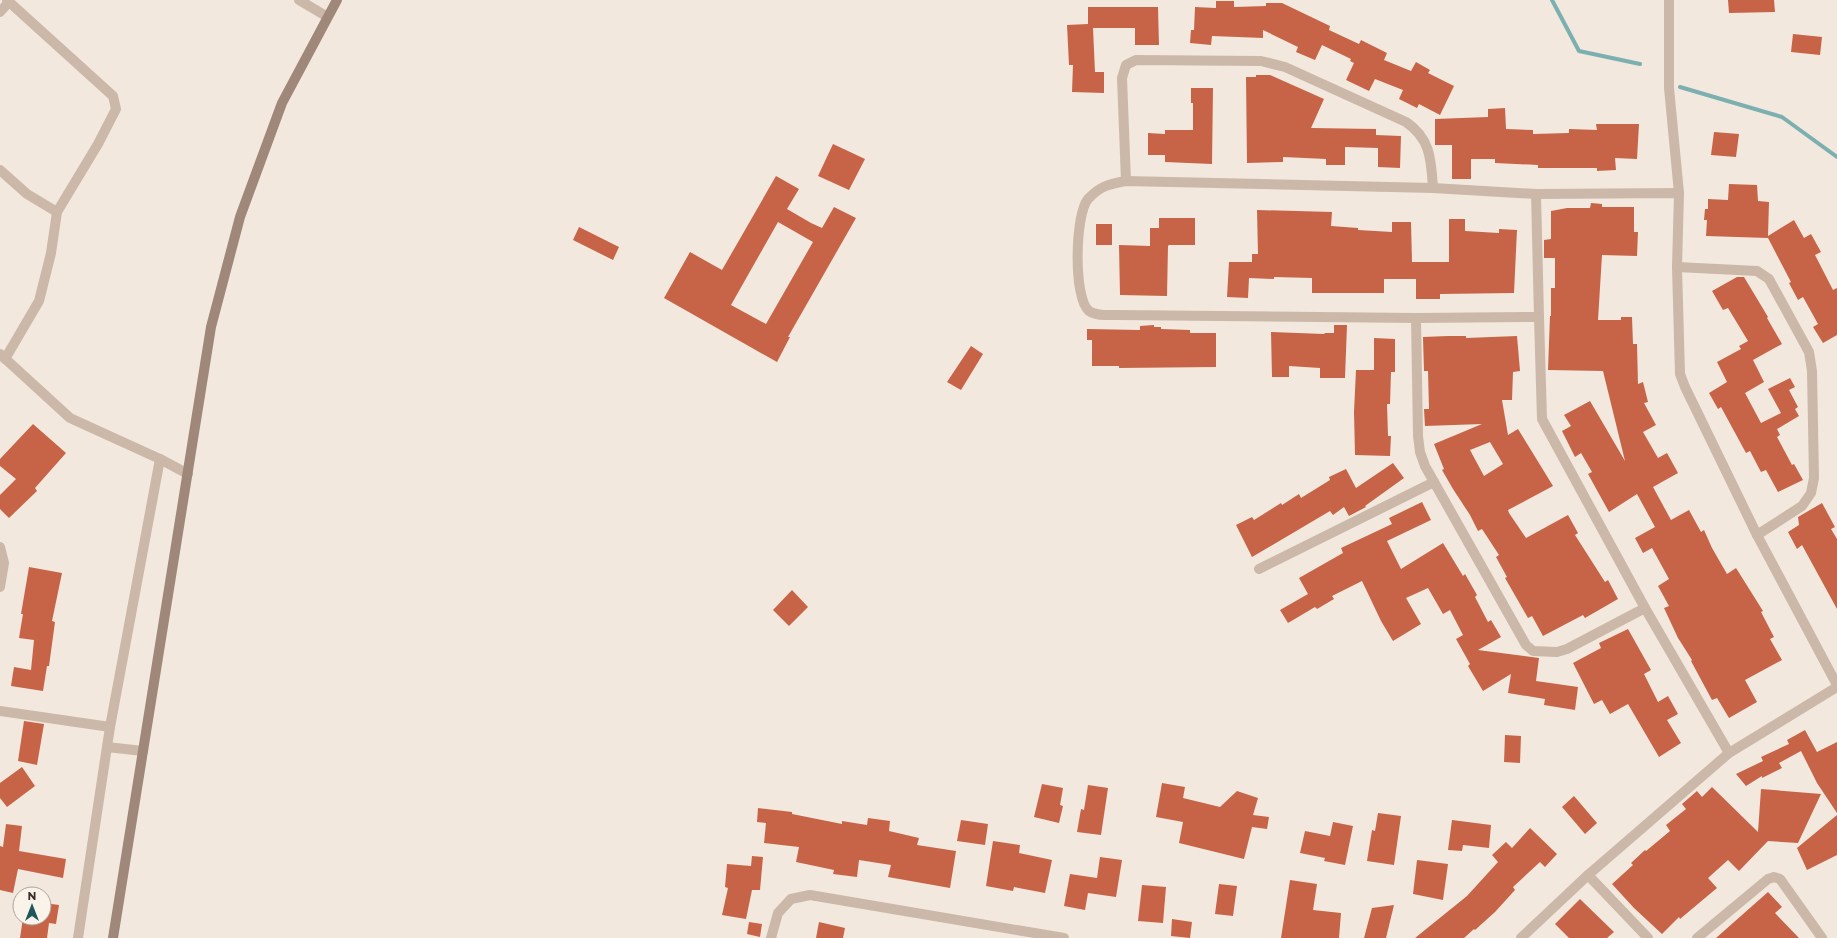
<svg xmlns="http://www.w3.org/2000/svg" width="1837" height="938" font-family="Montserrat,sans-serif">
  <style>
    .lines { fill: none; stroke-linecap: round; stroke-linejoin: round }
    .stream { stroke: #7cafb0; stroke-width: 4 }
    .building { fill: #c76447; fill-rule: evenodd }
    .street { stroke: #cbb8a9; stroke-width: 10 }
    .secondary { stroke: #9f877a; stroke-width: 10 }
  </style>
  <rect width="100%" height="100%" fill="#f3e8de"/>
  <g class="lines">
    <g class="stream">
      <path d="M1552,0L1579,51L1640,64"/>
      <path d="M1680,87L1782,117L1837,157"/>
    </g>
  </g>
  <g class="building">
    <path d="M1728,0H1774L1775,12L1729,13Z"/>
    <path d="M1216,1H1234V7L1266,6V3H1282L1330,26L1329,30L1359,44L1361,40L1387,53L1384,60L1411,71L1416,62L1430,70L1428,73L1454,86L1440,115L1419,104L1417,108L1399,99L1403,90L1375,79L1369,91L1346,80L1354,63L1350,61L1351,59L1322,45L1315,60L1296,52L1298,47L1263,30V38L1212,36L1211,45L1190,43L1191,30H1194L1195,7L1216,8Z"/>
    <path d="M1088,7H1158L1159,45H1135V28H1093L1095,72H1104V93L1072,92L1073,65H1069L1067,25L1088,24Z"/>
    <path d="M1793,34L1822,37L1820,55L1791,52Z"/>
    <path d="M1256,75H1270L1324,99L1311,128L1376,129V135L1401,136L1400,168L1378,167V148L1345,147V165H1326V159L1283,157V162L1247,163L1246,77H1256Z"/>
    <path d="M1191,88H1213L1212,164L1165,162V155H1148V133L1165,134V130H1193V103H1191Z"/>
    <path d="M1505,108L1506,129L1533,130V134L1569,133V129L1597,130L1596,124H1639L1637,159L1615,158L1616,170L1597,171V168H1538V165L1495,163V159H1471V179H1452V145H1435V119L1488,117V109Z"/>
    <path d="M1714,132L1739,134L1736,157L1711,155Z"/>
    <path d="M833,144L865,159L849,190L818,176Z"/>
    <path d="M776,176L799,189L787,209L811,223L822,228L834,207L856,218L788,337H790L777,362L664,298L690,252L722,270ZM778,222L813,242L766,324L731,305Z"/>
    <path d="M1729,184L1757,185L1758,201L1769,202L1768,236L1794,220L1804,238L1811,234L1821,252L1815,255L1833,290L1837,288V335L1823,343L1813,327L1818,324L1803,297L1798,300L1789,283L1791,282L1768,238L1706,236L1707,220H1704L1705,209H1708V199L1728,200Z"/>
    <path d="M1591,203L1602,204V207H1634V232H1638L1637,256L1602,255L1598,320H1621V317H1632L1633,344H1637L1638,384L1643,382L1648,402L1644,403L1656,425L1643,432L1658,458L1667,453L1678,473L1653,487L1671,520L1689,510L1701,532L1704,530L1712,548L1727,574L1736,568L1763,611L1761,612L1774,637L1770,639L1782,660L1745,680L1757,702L1729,718L1717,698L1712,700L1691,661L1692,660L1678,638L1664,608L1669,606L1658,586L1669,579L1652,548L1643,553L1635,538L1655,527L1637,494L1609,512L1588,474L1592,472L1581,453L1575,457L1562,431L1571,426L1564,415L1590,401L1625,461L1603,371L1548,370L1550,316H1551V288H1555V258H1544V240L1551,239V211L1567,208H1590Z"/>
    <path d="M1257,210L1332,212L1331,226L1358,228V230L1392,232V222H1411L1412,262H1449V219H1465V231L1499,233V229L1517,230L1514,293L1440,294V299H1416V279H1384V293H1312V278L1274,277V279L1249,278L1248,298L1227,297L1229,262H1252V254H1258Z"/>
    <path d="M1159,218H1195V245H1169L1168,246L1167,296L1120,295L1119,245L1150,246V228H1159Z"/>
    <rect x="1096" y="224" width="16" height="21"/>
    <path d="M579,227L619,247L613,260L573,240Z"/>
    <path d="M1737,277H1744L1768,317L1767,318L1782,344L1753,360L1764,382L1745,393L1761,423L1781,413L1768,389L1790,378L1795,387L1789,390L1798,407L1795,409L1799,416L1777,429L1780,435L1777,437L1792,465L1794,464L1803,480L1778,492L1766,470L1761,472L1750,451L1746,453L1721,407L1718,409L1709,393L1727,382L1717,362L1741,349L1739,346L1748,341L1728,308L1723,310L1712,291Z"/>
    <path d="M1154,325V327H1161V329L1190,330V333H1216V367L1119,368V366H1092V340H1087V329L1140,330V326Z"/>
    <path d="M1334,325H1347L1345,378H1320V368L1289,366V377H1272L1271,332L1324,334L1325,333H1334Z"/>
    <path d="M1448,336H1466V338L1517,336L1520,371L1513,372L1512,400H1502L1508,435L1518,429L1553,486L1508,510L1509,513L1526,538L1568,515L1578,533L1575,535L1605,582L1608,580L1618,599L1585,618L1583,615L1543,636L1532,616L1528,618L1505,578L1507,577L1496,557L1499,555L1482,529L1478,531L1470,515L1453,489L1442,470L1444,469L1434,444L1482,424L1425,426L1424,409H1429L1428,371H1424L1423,337ZM1490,442L1503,464L1484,476L1470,450Z"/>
    <path d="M1374,338L1395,339V372H1391L1390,404H1387L1388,436H1391L1390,456L1355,455L1354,412L1356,370H1374Z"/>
    <path d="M971,346L983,354L961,390L947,382Z"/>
    <path d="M33,424L66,453L35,488L37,491L9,518L0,509V495L16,479L0,466V459Z"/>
    <path d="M1393,463L1404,478L1365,506L1366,507L1349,516L1344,507L1333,515L1330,511L1252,557L1236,525L1252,517L1254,520L1281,503L1282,505L1299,494L1301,498L1330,480L1329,477L1346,469L1356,488Z"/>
    <path d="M1422,502L1431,520L1387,541L1401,569L1443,543L1463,576L1465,574L1477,595L1475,597L1488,622L1491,620L1501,637L1478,650L1539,658L1536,681L1578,687L1575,710L1544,705L1545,699L1508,693L1511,674L1483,691L1468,666L1470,664L1456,639L1463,635L1450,610L1443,614L1428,588L1406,598L1421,624L1393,641L1381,621L1362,581L1332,596L1334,599L1317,609L1315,607L1288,623L1280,610L1308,594L1299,578L1343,553L1341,548L1392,524L1389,518Z"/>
    <path d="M1822,503L1835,527L1831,529L1837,539V609L1802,545L1797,549L1788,532L1799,525L1798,517Z"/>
    <path d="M29,567L62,573L52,621L55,622L49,666H47L43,691L11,686L14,667L31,670L34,640L19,638L23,614H21Z"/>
    <path d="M792,590L808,607L789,626L773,610Z"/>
    <path d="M1628,629L1651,670L1644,674L1658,702L1668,696L1678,714L1667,720L1681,743L1659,757L1628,704L1610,714L1602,700L1594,704L1573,663L1601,648L1599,643Z"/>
    <path d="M24,721L44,724L37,765L18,761Z"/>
    <path d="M1805,730L1817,752L1837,742V813L1817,783L1801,751L1779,763L1782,768L1762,778V776L1746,786L1736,774L1763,761L1761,757L1789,744L1787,740Z"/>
    <path d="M1505,735L1521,736L1520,763L1504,762Z"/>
    <path d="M22,767L35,786L7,807L0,798V783Z"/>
    <path d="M1162,783L1185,787L1183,798L1220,807L1237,791L1258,798L1253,815L1269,817L1267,829L1252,827L1244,859L1179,843L1183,822L1156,817Z"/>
    <path d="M1042,784L1063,788L1060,805L1063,806L1059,823L1034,817Z"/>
    <path d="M1088,785L1108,788L1101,835L1077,832L1081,809L1084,810Z"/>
    <path d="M1712,787L1758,832L1761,789L1821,794L1798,843L1768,841L1739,871L1728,860L1708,878L1717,888L1680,919L1679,917L1662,934L1634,908L1612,884L1633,865L1631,863L1645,850L1646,851L1670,831L1666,825L1686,809L1682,804L1697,791L1702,797Z"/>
    <path d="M1574,796L1597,823L1585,834L1562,807Z"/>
    <path d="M758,808L792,812V814L842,824V821L867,825L868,818L890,821L889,831L919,838L917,845L956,851L950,888L888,877L891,865L859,860L857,877L833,874L834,870L796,862L799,847L764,843L766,823L757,822Z"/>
    <path d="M1378,813L1401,816L1394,865L1367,861L1372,830L1375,831Z"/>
    <path d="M1837,815V855L1807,870L1797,848Z"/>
    <path d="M961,820L988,824L985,845L957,841Z"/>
    <path d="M1452,820L1491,825L1489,848L1463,845L1462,851L1448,850Z"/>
    <path d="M1333,822L1353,826L1345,865L1324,861L1325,858L1300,853L1305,831L1330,836Z"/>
    <path d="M6,824L22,826L19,851L66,859L63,878L18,869L13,893L0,890V846L3,847Z"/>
    <path d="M1530,828L1557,854L1545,867L1540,862L1513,887L1515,890L1495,912L1475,930L1474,929L1464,938H1415L1467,896L1498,862L1492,855L1506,842L1512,848Z"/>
    <path d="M993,841L1020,845L1019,853L1052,860L1045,893L1014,887L1013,891L986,886Z"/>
    <path d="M752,856L763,857L760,890H752L746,919L722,915L728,888L725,887L727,864L751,866Z"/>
    <path d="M1100,857L1122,860L1116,897L1088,893L1085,910L1064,906L1070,874L1097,878Z"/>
    <path d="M1417,860L1448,864L1443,900L1413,894Z"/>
    <path d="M1290,880L1317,884L1313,910L1341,913L1339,938H1281Z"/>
    <path d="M1219,884L1237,886L1233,916L1215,914Z"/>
    <path d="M1142,885L1166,887L1163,923L1138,921Z"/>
    <path d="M1768,892L1782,907L1775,913L1799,938H1716Z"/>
    <path d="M1580,899L1614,932L1607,938H1569L1555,924Z"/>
    <path d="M44,903L59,905L56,924L49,923L47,938H20L23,918H44Z"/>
    <path d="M1394,905L1386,938H1364L1372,908Z"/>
    <path d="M1172,919L1192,922L1190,938L1171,936Z"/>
    <path d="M749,922L762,924L760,937L747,934Z"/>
    <path d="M819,922L845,928L843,938H816Z"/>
  </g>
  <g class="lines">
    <g class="street">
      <path d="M299,0L326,16"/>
      <path d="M1669,0V88L1679,193"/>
      <path d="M0,12L9,2"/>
      <path d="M0,170L27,194L57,212"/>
      <path d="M1126,181L1122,78L1126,65L1136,60L1261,61L1285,67L1406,122C1431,139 1431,160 1433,188"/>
      <path d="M1536,194L1539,317L1416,318L1116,315C1108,315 1096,316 1089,311C1073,298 1075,214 1088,199C1100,186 1109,184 1126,181L1433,188L1536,194L1679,193L1677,267L1680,374L1685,387L1757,535L1837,685"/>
      <path d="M1677,267L1757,271L1769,279L1809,352L1812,371L1814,478L1811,493L1802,506L1757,535"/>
      <path d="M1416,318L1418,436L1420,452L1425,466L1526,645L1533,651L1557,652L1567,649L1645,608L1542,419L1539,317"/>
      <path d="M0,354L70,418L160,459"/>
      <path d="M5,359L39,301L51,253L57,212L98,144L116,109L113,96L7,0"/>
      <path d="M0,547L4,563L0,587"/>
      <path d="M1259,569L1434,482"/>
      <path d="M1645,608L1729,753"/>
      <path d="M0,711L110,727"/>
      <path d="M107,747L143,751"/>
      <path d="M1588,875L1648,938"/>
      <path d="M78,938L110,727L160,459L188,474"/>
      <path d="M771,938L778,913L791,899L810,895L1064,938"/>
      <path d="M1521,938L1588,875L1729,753L1837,687"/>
      <path d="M1697,938L1768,879L1774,877L1780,879L1822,938"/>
    </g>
    <path class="secondary" d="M113,938L211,327L240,217L282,103L337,0"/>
  </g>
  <g transform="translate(32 906)"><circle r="19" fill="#faf3ea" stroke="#aca49d"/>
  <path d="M0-3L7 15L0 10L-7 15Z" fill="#1e585b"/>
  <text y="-6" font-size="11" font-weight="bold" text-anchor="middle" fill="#382e29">N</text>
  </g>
</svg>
